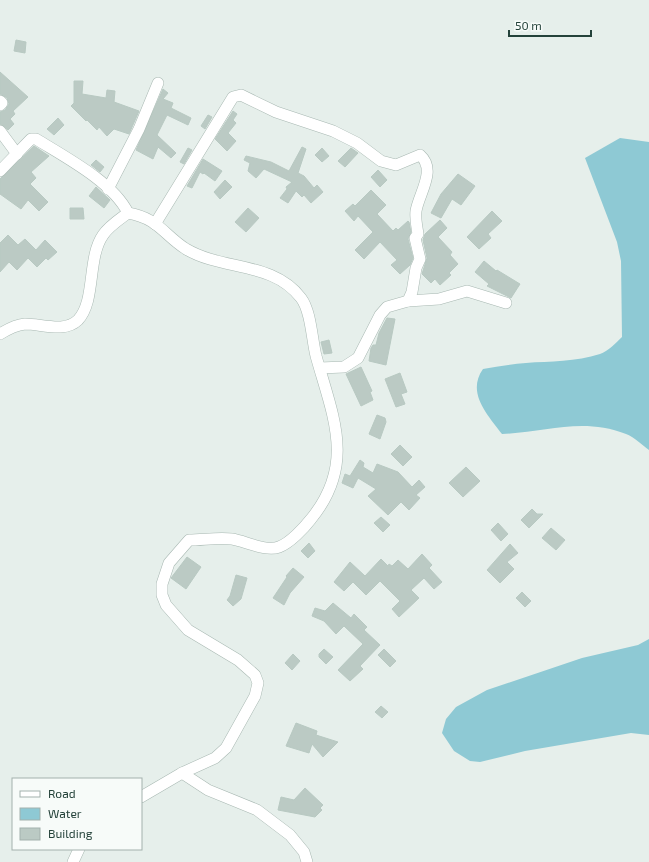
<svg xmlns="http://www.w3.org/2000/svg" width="649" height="862" font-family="'Exo 2',sans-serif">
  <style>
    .water { fill: #8ec9d4 }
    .building { fill: #bbcac4; stroke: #b8c9c2 }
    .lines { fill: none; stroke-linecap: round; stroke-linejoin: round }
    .minor-casing { stroke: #a8b8b2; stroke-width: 12 }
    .minor { stroke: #fff; stroke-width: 11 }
  </style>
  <rect width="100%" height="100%" fill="#e6efeb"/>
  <g class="water">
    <path d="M620,138L649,142V450C642,445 634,437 626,434C583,417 546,432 502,434C488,415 466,393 483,369C497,367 512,364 526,363C550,361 576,362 600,354C608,351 616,343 622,337L621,261L617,242L585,158Z"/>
    <path d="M649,639V735L631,733L525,751L480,762L470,761L454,751L442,733L446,719L456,707L487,690L582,658L638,645Z"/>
  </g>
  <g class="building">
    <path d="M16,40L26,42L25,53L14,51Z"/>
    <path d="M0,72L28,97L13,111L15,114L10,119L14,124L8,130L0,124V112L5,110L9,104L7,98L0,94Z"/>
    <path d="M74,81H83L82,94L106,98L107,90L115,91L114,102L139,111L129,134L114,129L107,136L99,127L97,130L87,120L86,121L71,106L74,103Z"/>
    <path d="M163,89L168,93L163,99L173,103L171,108L191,118L188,125L167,115L157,135L176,153L171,158L158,147L153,159L136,150Z"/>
    <path d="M233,111L237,114L233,120L236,123L228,133L236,141L227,151L215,139Z"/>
    <path d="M208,115L212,117L205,129L201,126Z"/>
    <path d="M58,118L64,125L54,135L47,129Z"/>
    <path d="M34,146L49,156L31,172L36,178L30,184L48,202L39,211L28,200L21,209L0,194V179Z"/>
    <path d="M302,147L306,149L298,173L304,176L314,188L317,185L323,192L311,203L304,195L302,197L296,191L288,203L280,198L287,189L286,187L292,182L264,169L256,178L248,171L250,163L244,160L246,156L271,162L289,171Z"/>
    <path d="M188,148L192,150L184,164L180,162Z"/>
    <path d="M322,148L329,156L322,162L315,155Z"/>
    <path d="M351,148L358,153L345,167L338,161Z"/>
    <path d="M203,159L222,171L215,181L204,173L203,174L200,172L192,188L187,186Z"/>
    <path d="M96,160L104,167L100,172L91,165Z"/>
    <path d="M378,170L387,180L380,187L371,177Z"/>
    <path d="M458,174L475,186L461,205L452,199L441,218L431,213L441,194Z"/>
    <path d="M225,180L232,187L220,199L214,192Z"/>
    <path d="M96,187L110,200L104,208L89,196Z"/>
    <path d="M371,190L386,205L377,214L393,231L396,228L398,230L408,221L409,222L411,232L408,239L413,258L410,265L400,274L391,265L397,260L380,242L364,259L355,250L373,232L358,216L354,221L345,211L353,204L355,206Z"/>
    <path d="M70,208H83L84,219H70Z"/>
    <path d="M248,208L259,218L246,232L235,222Z"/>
    <path d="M492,211L502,221L488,234L491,238L479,249L467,237Z"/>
    <path d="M440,220L447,228L438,237L452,252L450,255L458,264L449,273L451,275L440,285L435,279L431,283L422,274L427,258L423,240L425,234Z"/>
    <path d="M8,235L18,245L25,239L36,250L45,240L57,252L48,260L46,258L37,267L28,258L17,270L9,262L0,272V243Z"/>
    <path d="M484,261L496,271L497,270L520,284L511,298L487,286L489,284L475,272Z"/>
    <path d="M387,318L395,319L386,365L369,361L371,348L373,345H376L379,333Z"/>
    <path d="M329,340L332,353L324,354L321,342Z"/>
    <path d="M361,367L372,391L370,392L373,400L361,406L346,374Z"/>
    <path d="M400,373L407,392L401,394L405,404L396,407L385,379Z"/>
    <path d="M377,415L385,418L386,422L380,439L369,434Z"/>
    <path d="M400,445L412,457L403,466L391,454Z"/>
    <path d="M360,460L364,463L363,467L373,473L377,464L398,472L412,487L419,480L425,487L416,495L420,498L409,510L401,502L388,515L368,496L376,489L358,478L353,488L342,483L345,474L350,476Z"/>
    <path d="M466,467L480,481L463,497L449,483Z"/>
    <path d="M532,509L537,514H543L529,528L521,520Z"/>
    <path d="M381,517L390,525L383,532L374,523Z"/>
    <path d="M498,523L508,534L501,541L491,530Z"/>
    <path d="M551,528L565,540L556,550L542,538Z"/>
    <path d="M309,543L315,551L308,558L301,551Z"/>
    <path d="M510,544L518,553L507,562L514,569L500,583L487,570Z"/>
    <path d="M422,554L432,565L429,568L442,582L434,589L424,578L411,590L419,598L399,617L392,609L400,601L380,581L366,595L353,582L344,591L334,582L350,562L365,576L381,559L388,566L389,564L392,566L398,560L408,569Z"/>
    <path d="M187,557L201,567L186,589L171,578Z"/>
    <path d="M293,568L304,577L290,593L284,605L273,598L287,577L286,576Z"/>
    <path d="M236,575L247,578L241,599L233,606L227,600L230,596Z"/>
    <path d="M522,592L531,601L525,607L516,598Z"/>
    <path d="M333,603L351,618L354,614L367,627L364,630L380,645L360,666L363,669L350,681L338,670L363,644L344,626L336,634L324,621L312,616L315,608L325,611Z"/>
    <path d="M324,649L333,657L326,664L319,657V654Z"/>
    <path d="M384,649L396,661L390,667L378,655Z"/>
    <path d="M293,654L300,661L292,670L285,663Z"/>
    <path d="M381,706L388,712L382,718L375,712Z"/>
    <path d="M296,723L317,731L316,735L338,742L323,757L312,744L309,753L286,746Z"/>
    <path d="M305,788L323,805L320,808L322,810L315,817L278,810L281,797L294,800Z"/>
  </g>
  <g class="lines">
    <g class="minor-casing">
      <g id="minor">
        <path d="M0,101L2,103L0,105"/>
        <path d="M0,131L17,154"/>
        <path d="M0,171L31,139H36C65,157 113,182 128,213"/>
        <path d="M108,189L139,129L158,83"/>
        <path d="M155,224L233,97L241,95L276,112L333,131L357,143L381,161L396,165L420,155C437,170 419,193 416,211C415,219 417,227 418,234L415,238L420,259L416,268L412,292L408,301L387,307L380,315L358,358L344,367L320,368"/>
        <path d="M408,301L439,299L467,291L506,303"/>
        <path d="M0,334C8,329 16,325 25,324C42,324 65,333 78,320C96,301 87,258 103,235C109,226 120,219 128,213C158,218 164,235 186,249C223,271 273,261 301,298C311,311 312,340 316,356C333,417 356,464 311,519C304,528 290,543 279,547C266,552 245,541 232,539C219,537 203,540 189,540L169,563L162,584V595L166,605L188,630L238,660L255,675L258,683L255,696L226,748L215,758L182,773L141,797"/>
        <path d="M182,773L208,790L257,810L290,835L304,852L307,862"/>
        <path d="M73,862L79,849"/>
      </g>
    </g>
    <use href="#minor" class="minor"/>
  </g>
  <rect x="12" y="778" width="130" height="72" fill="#f7fbf9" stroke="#a3b1ad"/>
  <rect x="20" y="791" width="20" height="6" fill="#ffffff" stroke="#a3b1ad"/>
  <text x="48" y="798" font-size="12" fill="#24423a">Road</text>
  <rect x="20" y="808" width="20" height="12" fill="#8ec9d4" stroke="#a3b1ad"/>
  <text x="48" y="818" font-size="12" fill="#24423a">Water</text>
  <rect x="20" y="828" width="20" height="12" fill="#bbcac4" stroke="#a3b1ad"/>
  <text x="48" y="838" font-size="12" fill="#24423a">Building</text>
  <path d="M509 30v6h82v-6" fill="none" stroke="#24423a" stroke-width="2"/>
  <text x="515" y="30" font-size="12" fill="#24423a" stroke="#f7fbf9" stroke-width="3" paint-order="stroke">50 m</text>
</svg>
